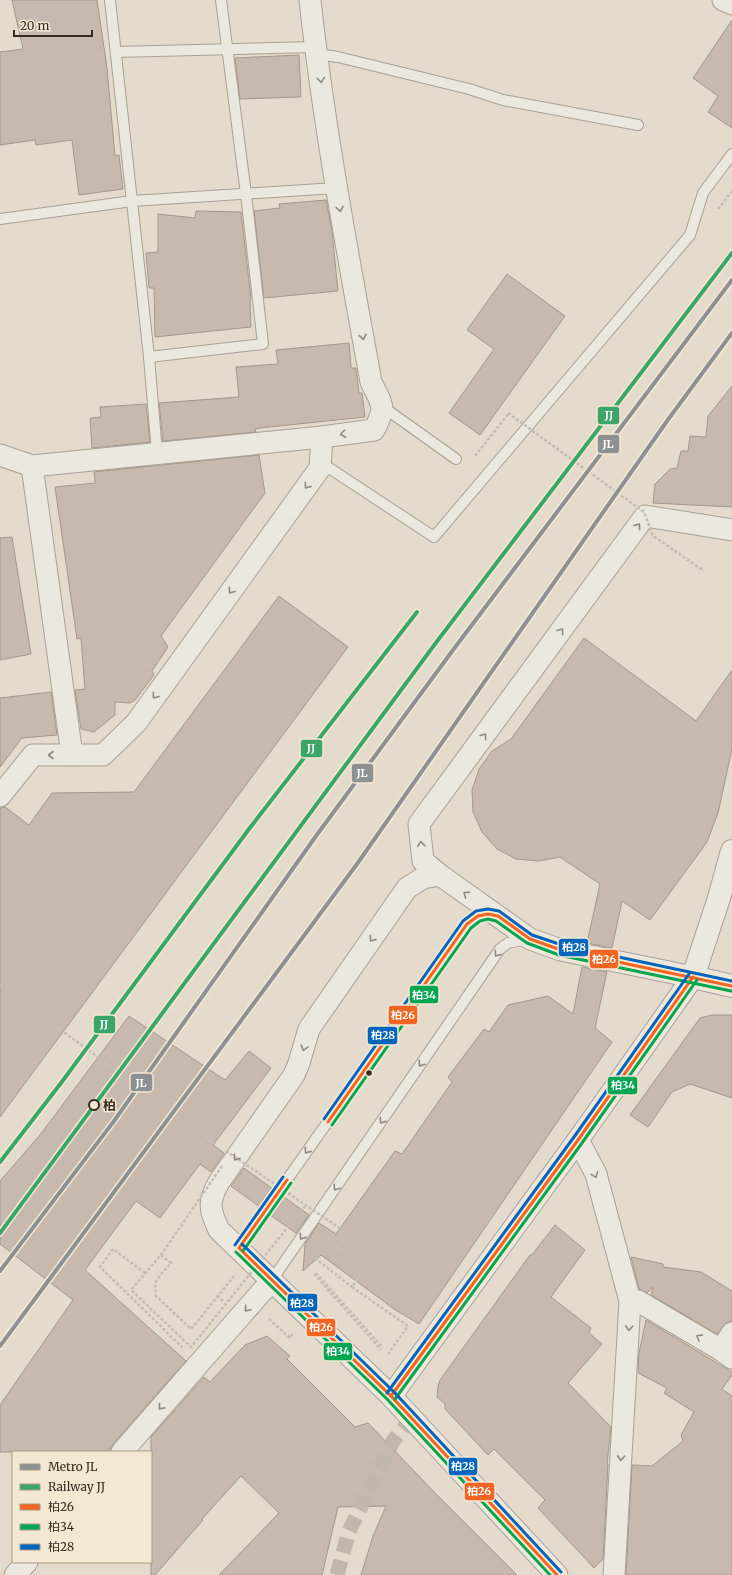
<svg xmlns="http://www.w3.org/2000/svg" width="732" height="1575" font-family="Merriweather,'Noto Sans JP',serif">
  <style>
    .building { fill: #c7b9ae; stroke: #a4978d }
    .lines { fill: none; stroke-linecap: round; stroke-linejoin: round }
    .pedestrian-tunnel { stroke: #c1b7aa; stroke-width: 15; stroke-dasharray: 15 8; stroke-linecap: butt }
    .service-casing { stroke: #a9a096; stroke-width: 12 }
    .minor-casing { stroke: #a9a096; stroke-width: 23 }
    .tertiary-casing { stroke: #a9a096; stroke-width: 24 }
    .path { stroke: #c5bdb5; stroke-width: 2.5; stroke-dasharray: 3 2; stroke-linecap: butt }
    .service { stroke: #ece7df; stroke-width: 10 }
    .minor { stroke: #ece7df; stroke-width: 21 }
    .tertiary { stroke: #ece7df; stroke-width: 22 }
    .path-bridge { stroke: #c5bdb5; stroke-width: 2.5; stroke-dasharray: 3 2; stroke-linecap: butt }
    .bus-1-casing { stroke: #f4e8d3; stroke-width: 6 }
    .bus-2-casing { stroke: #f4e8d3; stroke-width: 6 }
    .bus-3-casing { stroke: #f4e8d3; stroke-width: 6 }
    .bus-1 { stroke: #f26522; stroke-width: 3 }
    .bus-2 { stroke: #00a651; stroke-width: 3 }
    .bus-3 { stroke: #0065bd; stroke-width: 3 }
    .rail-1-casing { stroke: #f4e8d3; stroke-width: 7 }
    .rail-1 { stroke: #3ca569; stroke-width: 4 }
    .metro-1-casing { stroke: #f4e8d3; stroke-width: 7 }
    .metro-1 { stroke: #8e9092; stroke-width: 4 }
    .oneway { stroke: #92887f }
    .bus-dot { fill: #37291f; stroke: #f4e8d3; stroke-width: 1.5 }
    .stop-dot { fill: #f4e8d3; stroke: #37291f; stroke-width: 2 }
    .labels { text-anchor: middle; stroke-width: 3; stroke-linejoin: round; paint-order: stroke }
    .stop-label { font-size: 13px; font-weight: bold; fill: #37291f; stroke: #f4e8d3; text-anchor: start }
    .line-badge { stroke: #f4e8d3; stroke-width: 1.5 }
    .badge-label { font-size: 11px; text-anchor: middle; font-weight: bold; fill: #fff }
  </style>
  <rect width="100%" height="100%" fill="#e4dbcd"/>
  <g class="building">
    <path d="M12,0H97L107,68L115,156L119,155L123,189L79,195L72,140L36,145L35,140L0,145V52L23,49Z"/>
    <path d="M732,20V128L708,112L718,96L693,78Z"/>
    <path d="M299,55L301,97L240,99L235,58Z"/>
    <path d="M326,200L332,231L338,291L264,298L254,211L280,208L279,204Z"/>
    <path d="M196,211L241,212L251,299H250L251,327L155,337L154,288H149L146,253L158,252V214L195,218Z"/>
    <path d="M507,274L565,316L480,435L449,413L494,349L467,330Z"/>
    <path d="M349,343L351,368H356L359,393H362L365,417L260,428L255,429L256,432L163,441L159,403L239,397L236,367L278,364L276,350Z"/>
    <path d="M732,386V507L653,503L655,484L670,469L677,468L681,451H688L690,436L706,437L708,416Z"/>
    <path d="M146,404L150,442L92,448L90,418L101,417L100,407Z"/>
    <path d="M259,455L265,493L161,636L168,647L152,671L154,675L135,700L130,703L115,702V715L94,732L81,729L75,690L85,689L81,638L77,639L55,487L95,483L94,472Z"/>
    <path d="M12,537L31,654L0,660V538Z"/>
    <path d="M279,596L348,647L0,1117V808L5,807L29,825L52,793L134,792Z"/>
    <path d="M584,638L696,721L732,670V749L718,813L707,842L650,920L622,901L612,948L587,943L600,884L560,857L539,861L516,859L497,849L482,832L473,812L472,790L479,769L492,751L511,739Z"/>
    <path d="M51,692L57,735L22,738L0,767V698Z"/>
    <path d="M582,967L607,972L595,1028L612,1042L419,1324L394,1309L321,1255L303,1271L305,1244L319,1223L336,1234L395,1151L402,1154L452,1082L448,1077L484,1029L489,1032L508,1005L548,996L573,1014Z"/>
    <path d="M712,1015H732V1098L690,1084L672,1092L648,1127L630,1115L700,1018Z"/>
    <path d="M129,1016L225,1080L249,1051L271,1068L213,1145L224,1153L211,1172L200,1164L160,1218L136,1201L85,1270L186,1361L113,1444L108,1452H0V1405L73,1300L0,1244V1181L40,1135Z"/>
    <path d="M244,1168L273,1189L260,1207L231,1186Z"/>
    <path d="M283,1196L309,1215L296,1233L270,1215Z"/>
    <path d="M555,1225L585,1250L551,1297L591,1328L589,1333L602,1344L568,1383L611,1427L607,1464H608L603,1559L594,1568L538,1508L545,1500L494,1449L488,1455L445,1409V1404L437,1397L438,1386L440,1380L530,1255H532Z"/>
    <path d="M631,1257L663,1264V1267L701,1272L732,1291V1321L726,1323L717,1334L651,1295L653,1287L647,1293L639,1289Z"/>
    <path d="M646,1320L732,1372V1375L722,1389L732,1396V1575H626L632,1465L652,1466L683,1441L681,1435L694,1412L664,1393L667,1388L638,1373L639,1353Z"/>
    <path d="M267,1336L290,1356L287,1359L355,1427L368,1423L437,1495L517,1575H361L373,1536L386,1506L338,1507L322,1575H219L279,1513L241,1476L202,1519L203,1520L155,1575H151V1437L204,1377L210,1382L245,1345Z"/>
  </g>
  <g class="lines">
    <path class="pedestrian-tunnel" d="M337,1575L349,1531L393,1441L412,1418"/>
    <g class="service-casing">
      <g id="service">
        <path d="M110,0L149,357L157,453"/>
        <path d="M116,52L315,47"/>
        <path d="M317,54L338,57L469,89L503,100L638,125"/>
        <path d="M0,219L132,201L336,188"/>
        <path d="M149,357L263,344L246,194L221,0"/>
        <path d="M383,407L456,459"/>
        <path d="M320,462L434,537L690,235L703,193L732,154"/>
        <path d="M239,1248L467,924L478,916L492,915"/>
        <path d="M272,1280L500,949L508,943L526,939"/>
      </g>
    </g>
    <g class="minor-casing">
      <g id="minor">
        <path d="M723,0L732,4"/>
        <path d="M0,455L32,466L322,437L374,430C387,406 382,405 371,382C348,255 324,128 310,0"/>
        <path d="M32,466L72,755"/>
        <path d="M0,796L33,755H103L136,723L320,468L322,437"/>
        <path d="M440,875L423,861L419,824L645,516L732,530"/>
        <path d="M578,1140L596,1174L630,1301L614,1575"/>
        <path d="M630,1301H638L721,1350L732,1358"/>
        <path d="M721,1350L732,1333"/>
        <path d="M391,1396L578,1140L693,977L561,950L530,939L440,875L423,878L407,888L309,1029L299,1063L294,1075L219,1182C208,1201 209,1210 219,1230L391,1396L557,1575"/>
        <path d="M122,1452L272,1280"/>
        <path d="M15,1575L27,1562"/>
      </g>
    </g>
    <g class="tertiary-casing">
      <path id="tertiary" d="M732,851L719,898L693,977L732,986"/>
    </g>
    <g class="path">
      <path d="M718,207L719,208L732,191"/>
      <path d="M475,456L509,413"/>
      <path d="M0,985L217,1145"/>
      <path d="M324,1237L365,1266L352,1287L408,1326L388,1354"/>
      <path d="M161,1255L171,1263L161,1274L155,1283L156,1296L191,1329L218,1296"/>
      <path d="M311,1255L352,1287"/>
      <path d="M145,1273L113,1249L100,1267L182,1347"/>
      <path d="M316,1273L383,1348"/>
      <path d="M314,1274L381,1350"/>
      <path d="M223,1301L218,1296L234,1276"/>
      <path d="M269,1319L290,1338L293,1333"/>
    </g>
    <use href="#service" class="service"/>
    <use href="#minor" class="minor"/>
    <use href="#tertiary" class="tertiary"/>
    <g class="path-bridge">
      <path d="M508,413L644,512L653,536L704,571"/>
      <path d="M226,1151L347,1233"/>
      <path d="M222,1166L161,1255L131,1290L191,1347L305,1206"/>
    </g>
    <g class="bus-1-casing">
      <g id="bus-1">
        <path d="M328,1122L467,924L478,916L488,914L498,916L530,939L561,950L732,986"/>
        <path d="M239,1248L391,1396L557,1575"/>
        <path d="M239,1248L287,1180"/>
        <path d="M391,1396L578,1140L693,977"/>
      </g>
    </g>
    <g class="bus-2-casing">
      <g id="bus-2">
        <path d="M332,1125L471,928L480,921L488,919L496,921L527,943L559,955L731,991"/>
        <path d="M243,1251L291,1183"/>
        <path d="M236,1252L387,1399L550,1575"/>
        <path d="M395,1399L582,1143L697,980"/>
      </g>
    </g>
    <g class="bus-3-casing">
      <g id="bus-3">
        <path d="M324,1119L463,921L476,911L488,909L499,911L532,935L562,945L732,981"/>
        <path d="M242,1244L395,1393L561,1572"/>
        <path d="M235,1245L283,1177"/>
        <path d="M387,1393L574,1137L689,974"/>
      </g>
    </g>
    <use href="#bus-1" class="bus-1"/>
    <use href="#bus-2" class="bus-2"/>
    <use href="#bus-3" class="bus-3"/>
    <g class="rail-1-casing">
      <g id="rail-1">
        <path d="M0,1162L61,1083L249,829L417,612"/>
        <path d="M0,1233L435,644L732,253"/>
      </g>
    </g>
    <use href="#rail-1" class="rail-1"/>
    <g class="metro-1-casing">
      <g id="metro-1">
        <path d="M0,1271L114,1121L316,836L453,650L732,280"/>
        <path d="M0,1346L357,864L667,421L732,333"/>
      </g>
    </g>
    <use href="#metro-1" class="metro-1"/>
  </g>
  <defs><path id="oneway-chevron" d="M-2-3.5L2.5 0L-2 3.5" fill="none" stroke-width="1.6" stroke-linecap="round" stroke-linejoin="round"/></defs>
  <g class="oneway">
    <use href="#oneway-chevron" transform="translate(321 80) rotate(82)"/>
    <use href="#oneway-chevron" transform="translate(340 209) rotate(80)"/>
    <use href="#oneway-chevron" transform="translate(363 337) rotate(80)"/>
    <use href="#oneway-chevron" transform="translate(343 434) rotate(173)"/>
    <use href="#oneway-chevron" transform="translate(307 486) rotate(126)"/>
    <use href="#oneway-chevron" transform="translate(638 526) rotate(-54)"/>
    <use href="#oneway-chevron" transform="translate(231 591) rotate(126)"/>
    <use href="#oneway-chevron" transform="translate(561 631) rotate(-54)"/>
    <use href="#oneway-chevron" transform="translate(155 696) rotate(126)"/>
    <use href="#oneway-chevron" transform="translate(484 736) rotate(-54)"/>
    <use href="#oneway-chevron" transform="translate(51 755) rotate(180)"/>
    <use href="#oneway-chevron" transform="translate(421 844) rotate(-96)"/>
    <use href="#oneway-chevron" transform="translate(466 894) rotate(-145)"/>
    <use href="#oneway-chevron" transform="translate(372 939) rotate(125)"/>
    <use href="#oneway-chevron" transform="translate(497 954) rotate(126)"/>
    <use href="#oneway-chevron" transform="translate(304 1048) rotate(106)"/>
    <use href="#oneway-chevron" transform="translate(421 1064) rotate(124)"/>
    <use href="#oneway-chevron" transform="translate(382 1121) rotate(125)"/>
    <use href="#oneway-chevron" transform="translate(307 1151) rotate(125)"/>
    <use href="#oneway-chevron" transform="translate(236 1158) rotate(125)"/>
    <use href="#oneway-chevron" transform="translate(595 1175) rotate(69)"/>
    <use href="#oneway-chevron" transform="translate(336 1188) rotate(124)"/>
    <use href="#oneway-chevron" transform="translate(302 1237) rotate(125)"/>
    <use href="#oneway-chevron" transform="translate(247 1309) rotate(131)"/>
    <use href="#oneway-chevron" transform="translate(629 1328) rotate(93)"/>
    <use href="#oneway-chevron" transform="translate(699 1337) rotate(-149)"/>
    <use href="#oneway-chevron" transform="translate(161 1407) rotate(131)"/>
    <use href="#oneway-chevron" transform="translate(621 1458) rotate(93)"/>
  </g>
  <circle class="bus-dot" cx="369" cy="1073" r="3.5"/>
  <circle class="stop-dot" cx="94" cy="1105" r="5"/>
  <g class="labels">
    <g class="stop-label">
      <text x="103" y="1110">柏</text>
    </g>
  </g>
  <g class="line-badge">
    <rect x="597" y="406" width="23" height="19" rx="4" fill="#3ca569"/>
    <rect x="597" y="434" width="23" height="20" rx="4" fill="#8e9092"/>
    <rect x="300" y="739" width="23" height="19" rx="4" fill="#3ca569"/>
    <rect x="351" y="763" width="23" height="20" rx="4" fill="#8e9092"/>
    <rect x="558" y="938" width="31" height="19" rx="4" fill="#0065bd"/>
    <rect x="589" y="949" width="30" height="20" rx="4" fill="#f26522"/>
    <rect x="409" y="985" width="30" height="19" rx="4" fill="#00a651"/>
    <rect x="388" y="1005" width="30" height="20" rx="4" fill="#f26522"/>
    <rect x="93" y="1015" width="23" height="19" rx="4" fill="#3ca569"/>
    <rect x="367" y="1026" width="31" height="19" rx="4" fill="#0065bd"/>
    <rect x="130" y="1073" width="23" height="19" rx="4" fill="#8e9092"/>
    <rect x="607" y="1076" width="31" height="19" rx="4" fill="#00a651"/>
    <rect x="287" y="1293" width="31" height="19" rx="4" fill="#0065bd"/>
    <rect x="306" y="1318" width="30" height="19" rx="4" fill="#f26522"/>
    <rect x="323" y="1342" width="30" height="19" rx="4" fill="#00a651"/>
    <rect x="448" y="1457" width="30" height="19" rx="4" fill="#0065bd"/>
    <rect x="464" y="1482" width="31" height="19" rx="4" fill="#f26522"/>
  </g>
  <g class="badge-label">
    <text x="609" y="419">JJ</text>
    <text x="608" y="448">JL</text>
    <text x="311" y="752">JJ</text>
    <text x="362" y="777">JL</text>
    <text x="574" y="951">柏28</text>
    <text x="604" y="963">柏26</text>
    <text x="424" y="999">柏34</text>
    <text x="403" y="1019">柏26</text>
    <text x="104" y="1028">JJ</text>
    <text x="383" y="1039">柏28</text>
    <text x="141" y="1087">JL</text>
    <text x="623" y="1089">柏34</text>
    <text x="302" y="1307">柏28</text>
    <text x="321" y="1331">柏26</text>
    <text x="338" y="1355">柏34</text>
    <text x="463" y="1470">柏28</text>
    <text x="479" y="1495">柏26</text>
  </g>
  <rect x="12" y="1451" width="140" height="112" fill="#f4e8d3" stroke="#a89c8b"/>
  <rect x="20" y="1464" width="20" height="6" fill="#8e9092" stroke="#a89c8b"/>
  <text x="48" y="1471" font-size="12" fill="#37291f">Metro JL</text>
  <rect x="20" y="1484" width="20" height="6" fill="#3ca569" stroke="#a89c8b"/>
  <text x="48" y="1491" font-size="12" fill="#37291f">Railway JJ</text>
  <rect x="20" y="1504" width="20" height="6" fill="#f26522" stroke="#a89c8b"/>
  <text x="48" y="1511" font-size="12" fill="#37291f">柏26</text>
  <rect x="20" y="1524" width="20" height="6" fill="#00a651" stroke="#a89c8b"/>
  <text x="48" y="1531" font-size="12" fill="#37291f">柏34</text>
  <rect x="20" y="1544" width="20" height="6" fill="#0065bd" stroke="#a89c8b"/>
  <text x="48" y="1551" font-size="12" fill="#37291f">柏28</text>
  <path d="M14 30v6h78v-6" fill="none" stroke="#37291f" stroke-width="2"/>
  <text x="20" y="30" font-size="12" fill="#37291f" stroke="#f4e8d3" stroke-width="3" paint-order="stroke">20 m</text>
</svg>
